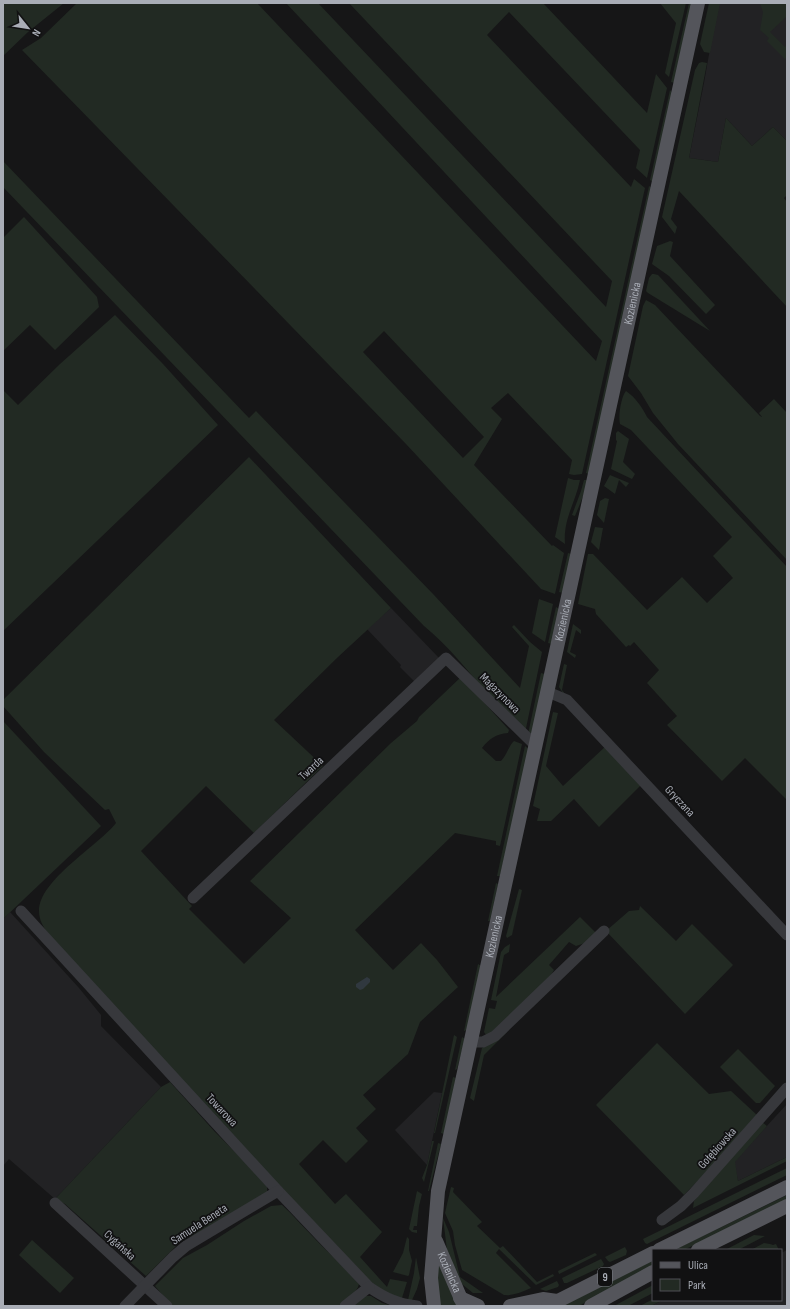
<svg xmlns="http://www.w3.org/2000/svg" width="790" height="1309" font-family="'Sofia Sans Condensed',sans-serif">
  <style>
    .built { fill: #222224 }
    .green { fill: #222a23; fill-rule: evenodd }
    .water { fill: #30383f }
    .lines { fill: none; stroke-linecap: round; stroke-linejoin: round }
    .minor { stroke: #37383c; stroke-width: 11 }
    .major { stroke: #54555b; stroke-width: 14 }
    .labels { text-anchor: middle; stroke-width: 3.5; stroke-linejoin: round; paint-order: stroke }
    .shield { fill: #111112; stroke: #7b7e85; stroke-width: 1 }
    .shield-label { font-size: 11px; font-weight: bold; fill: #a9adb6 }
    .street-label { font-size: 12px; fill: #a9adb6; stroke: #111112 }
  </style>
  <rect width="100%" height="100%" fill="#161617"/>
  <g class="built">
    <path d="M718,3H787V141L773,127L752,146L726,118L718,162L689,158L704,83Z"/>
    <path d="M391,608L439,658L415,682L400,667L401,665L367,629Z"/>
    <path d="M10,912L79,988L101,1015V1026L161,1087L55,1199L9,1159L3,1166V919Z"/>
    <path d="M434,1092L442,1093L427,1165L395,1130Z"/>
    <path d="M787,1104V1157L738,1181L734,1162Z"/>
    <path d="M787,1250V1306H651L663,1300H781V1253Z"/>
  </g>
  <g class="green">
    <path d="M3,3H64L28,32L3,56Z"/>
    <path d="M77,3H257L596,361L602,341L286,3H318L606,307L612,281L349,3H543L647,113L656,74L667,88L647,178L636,168L640,150L509,12L487,35L631,187L634,179L645,188L582,474L574,475L569,474L572,460L508,393L491,408L502,419L474,465L552,546L553,545L564,553L555,594L541,589L406,444L22,50L41,38ZM384,331L484,437L463,458L363,352Z"/>
    <path d="M660,3H686L669,77L665,73L676,23Z"/>
    <path d="M689,3H693L675,83L671,82Z"/>
    <path d="M709,3H720L710,53L704,52L700,44Z"/>
    <path d="M760,3H787V16L770,32L785,47L787,45V57L785,59L767,41L769,38L760,30L763,12Z"/>
    <path d="M702,62L707,63L689,158L718,162L726,118L752,146L773,127L787,141V195L784,198L787,202V307L679,191L671,219L677,227L675,234L662,217L695,70L699,63Z"/>
    <path d="M670,90L673,94L653,182L650,180Z"/>
    <path d="M3,161L249,418L256,411L434,595L520,688L529,646L512,627L514,625L530,642L542,652L525,733C511,719 497,705 484,690C465,667 447,645 424,626L3,187Z"/>
    <path d="M649,186L652,188L589,474L586,473Z"/>
    <path d="M24,217L97,297L99,307L55,350L30,325L3,351V238Z"/>
    <path d="M670,241L673,242L670,256L715,305L706,314L669,276L652,264L657,246Z"/>
    <path d="M652,274H654L658,275L710,331L648,293L646,291L649,278Z"/>
    <path d="M646,300L655,305L760,416L762,417L759,413L774,399L787,413V560L678,444L653,413L641,393L628,376L643,306Z"/>
    <path d="M115,315L163,364L218,425L3,631V390L18,405L60,364Z"/>
    <path d="M626,391C636,398 642,407 647,417L787,567V800L745,758L722,781L667,725L677,716L647,683L659,670L634,642L630,646L629,645L626,647L596,614L595,609L578,604L588,554H593L647,610L682,577L707,603L733,578L713,556L732,537L631,430L620,424C618,416 621,397 626,391Z"/>
    <path d="M618,431L629,439L623,462L635,474L632,479L611,469L617,441L616,440V433Z"/>
    <path d="M249,457L391,608L338,657L274,720L323,766L254,833L206,786L141,851L192,906L189,909L244,964L291,918L250,881L391,743L417,721L419,717L461,677L509,730L508,733C496,734 489,739 482,748L496,761H501C507,755 508,747 514,741L522,744L500,846L496,845V841L455,833L355,930L393,970L421,943L437,960L458,987L420,1022L408,1054L363,1095L376,1109L356,1128L368,1141L346,1163L323,1140L299,1164L335,1204L346,1194L382,1232L360,1257L387,1287L390,1279L407,1282L402,1298H391L370,1281L269,1175L50,936C44,928 39,921 39,911C39,880 98,846 116,823L109,809L105,810L44,752L3,706V700Z"/>
    <path d="M610,475L629,483L626,487L619,480L615,494L604,486Z"/>
    <path d="M568,478L574,480H580C575,504 563,519 565,544L555,537Z"/>
    <path d="M584,480H588L584,494L575,516L572,515L581,491Z"/>
    <path d="M605,498L609,499L604,523L597,515L600,501Z"/>
    <path d="M595,527L603,528L599,550L591,542Z"/>
    <path d="M568,553L571,554L563,593L559,592Z"/>
    <path d="M539,599L553,604L545,642L532,633Z"/>
    <path d="M556,607L559,609L552,644L548,643Z"/>
    <path d="M573,624L581,630V634L576,630L570,652L576,655L575,658L567,652Z"/>
    <path d="M564,664L567,665L562,690L565,694V696L559,687Z"/>
    <path d="M541,673L545,674L531,737L528,734Z"/>
    <path d="M553,712L558,713L546,766L563,786L606,746L641,785L599,827L574,799L551,821H537L540,809L533,806Z"/>
    <path d="M3,721L101,826L3,919Z"/>
    <path d="M525,746L529,749L500,876H497Z"/>
    <path d="M496,883L498,884L490,921H488Z"/>
    <path d="M519,889L522,890L512,935L507,938L506,936Z"/>
    <path d="M640,906L676,941L692,924L733,965L685,1014L606,931L629,911L639,910Z"/>
    <path d="M580,917L596,933L585,943L576,946L569,942L549,965L554,970L549,978L492,1035L487,1036L484,1032L489,1008L495,1009L497,1001L491,1000L501,952L505,947L510,944L509,952L504,955L496,997Z"/>
    <path d="M478,964L481,966L467,1030L464,1031Z"/>
    <path d="M508,1031L484,1055L474,1101L470,1098L482,1048Z"/>
    <path d="M454,1035L457,1037L435,1133H434Z"/>
    <path d="M462,1037L465,1039L457,1069L455,1070Z"/>
    <path d="M657,1043L709,1094L731,1091L758,1116L713,1165L684,1195L596,1105Z"/>
    <path d="M738,1049L775,1086L760,1103H756L720,1067Z"/>
    <path d="M453,1077L456,1078L444,1134L441,1133Z"/>
    <path d="M170,1082L215,1132L267,1184V1192L201,1232L188,1238L179,1243L146,1276L65,1204L55,1199L161,1087Z"/>
    <path d="M762,1122L767,1126L735,1162L738,1181L787,1157V1161L693,1208L694,1201Z"/>
    <path d="M432,1141H434L424,1182L422,1178L427,1165Z"/>
    <path d="M438,1143L441,1144L429,1191H428Z"/>
    <path d="M787,1168V1175L647,1244L645,1243L643,1239Z"/>
    <path d="M451,1187L454,1188L453,1192L482,1222L477,1226L500,1248L503,1246L537,1282L553,1274L554,1276L536,1285L499,1249L496,1253L531,1288C522,1292 513,1296 504,1295L462,1270L455,1245L453,1231L445,1213Z"/>
    <path d="M417,1191L422,1194L419,1206L417,1226H414L413,1230H417V1233L412,1232L409,1229Z"/>
    <path d="M787,1195V1199L684,1250H674Z"/>
    <path d="M282,1205C294,1216 305,1229 317,1241C331,1255 346,1269 359,1284C357,1294 345,1300 338,1306H173L160,1292L155,1286L183,1258L207,1245L244,1221L271,1206Z"/>
    <path d="M443,1218L449,1232L460,1277L483,1293H473L457,1280L447,1250Z"/>
    <path d="M754,1235L765,1236L738,1250H725Z"/>
    <path d="M407,1237L409,1239V1250L412,1261L409,1275L408,1276L393,1272L403,1253Z"/>
    <path d="M32,1240L74,1278L60,1293L19,1255Z"/>
    <path d="M437,1243L458,1306H439L438,1297Z"/>
    <path d="M764,1243L770,1244L773,1245L776,1244L779,1250H751Z"/>
    <path d="M625,1247L627,1251L626,1255L610,1262L608,1261L605,1257Z"/>
    <path d="M595,1253L597,1255L559,1274L558,1271Z"/>
    <path d="M416,1257L420,1278L417,1289L412,1300H408L414,1273Z"/>
    <path d="M601,1259L604,1264L603,1266L567,1283H564L562,1278Z"/>
    <path d="M653,1260V1265L579,1306H561Z"/>
    <path d="M557,1281L559,1285L558,1287L546,1291L540,1289Z"/>
    <path d="M653,1285V1293L628,1306H614Z"/>
    <path d="M364,1296H371L382,1303L393,1306H350Z"/>
    <path d="M653,1299V1300H663L651,1306H640Z"/>
  </g>
  <path class="water" d="M367,977L370,979V982L363,989L360,990L356,987V984Z"/>
  <g class="lines">
    <g class="minor">
      <path d="M548,692L567,700L787,935"/>
      <path d="M193,898L446,658L536,746"/>
      <path d="M21,911L278,1191L369,1287C385,1298 398,1304 417,1306"/>
      <path d="M471,1042H483L495,1036L604,931"/>
      <path d="M55,1203L167,1306"/>
      <path d="M662,1220L681,1206L694,1193L787,1088"/>
      <path d="M125,1306L173,1257L186,1246L278,1191"/>
      <path d="M345,1306L369,1287"/>
    </g>
    <g class="major">
      <path id="s1" d="M436,1241L464,1306"/>
      <path d="M659,1250L787,1187"/>
      <path d="M698,1250L787,1206"/>
      <path d="M460,1298L478,1306"/>
      <path id="s2" d="M434,1306L431,1278L438,1191L698,3"/>
      <path d="M510,1306L543,1299L557,1301"/>
      <path d="M548,1306L653,1253"/>
      <path d="M591,1306L653,1272"/>
    </g>
  </g>
  <g class="labels">
    <rect class="shield" x="598" y="1268" width="14" height="18" rx="3"/>
    <g class="shield-label">
      <text x="605" y="1281">9</text>
    </g>
    <g class="street-label">
      <text dy="4" stroke="none"><textPath href="#s2" startOffset="1024">Kozienicka</textPath></text>
      <text dy="4" stroke="none"><textPath href="#s2" startOffset="700">Kozienicka</textPath></text>
      <text transform="translate(500 693) rotate(45)" y="4">Magazynowa</text>
      <text transform="translate(311 768) rotate(-43)" y="4">Twarda</text>
      <text transform="translate(680 801) rotate(47)" y="4">Gryczana</text>
      <text dy="4" stroke="none"><textPath href="#s2" startOffset="376">Kozienicka</textPath></text>
      <text transform="translate(222 1110) rotate(47)" y="4">Towarowa</text>
      <text transform="translate(717 1148) rotate(-48)" y="4">Gołębiowska</text>
      <text transform="translate(199 1224) rotate(-33)" y="4">Samuela Beneta</text>
      <text transform="translate(120 1245) rotate(43)" y="4">Cygańska</text>
      <text dy="4" stroke="none"><textPath href="#s1" startOffset="34">Kozienicka</textPath></text>
    </g>
  </g>
  <rect width="790" height="1309" fill="none" stroke="#a9adb6" stroke-width="8"/>
  <rect x="652" y="1249" width="130" height="52" fill="#111112" stroke="#4e4f54"/>
  <rect x="660" y="1262" width="20" height="6" fill="#54555b" stroke="#4e4f54"/>
  <text x="688" y="1269" font-size="12" fill="#a9adb6">Ulica</text>
  <rect x="660" y="1279" width="20" height="12" fill="#222a23" stroke="#4e4f54"/>
  <text x="688" y="1289" font-size="12" fill="#a9adb6">Park</text>
  <g transform="translate(28 28) rotate(120)" stroke="#111112" stroke-width="3" paint-order="stroke">
  <path d="M0-3L7 15L0 10L-7 15Z" fill="#a9adb6"/>
  <text y="-6" font-size="11" font-weight="bold" text-anchor="middle" fill="#a9adb6">N</text>
  </g>
</svg>
